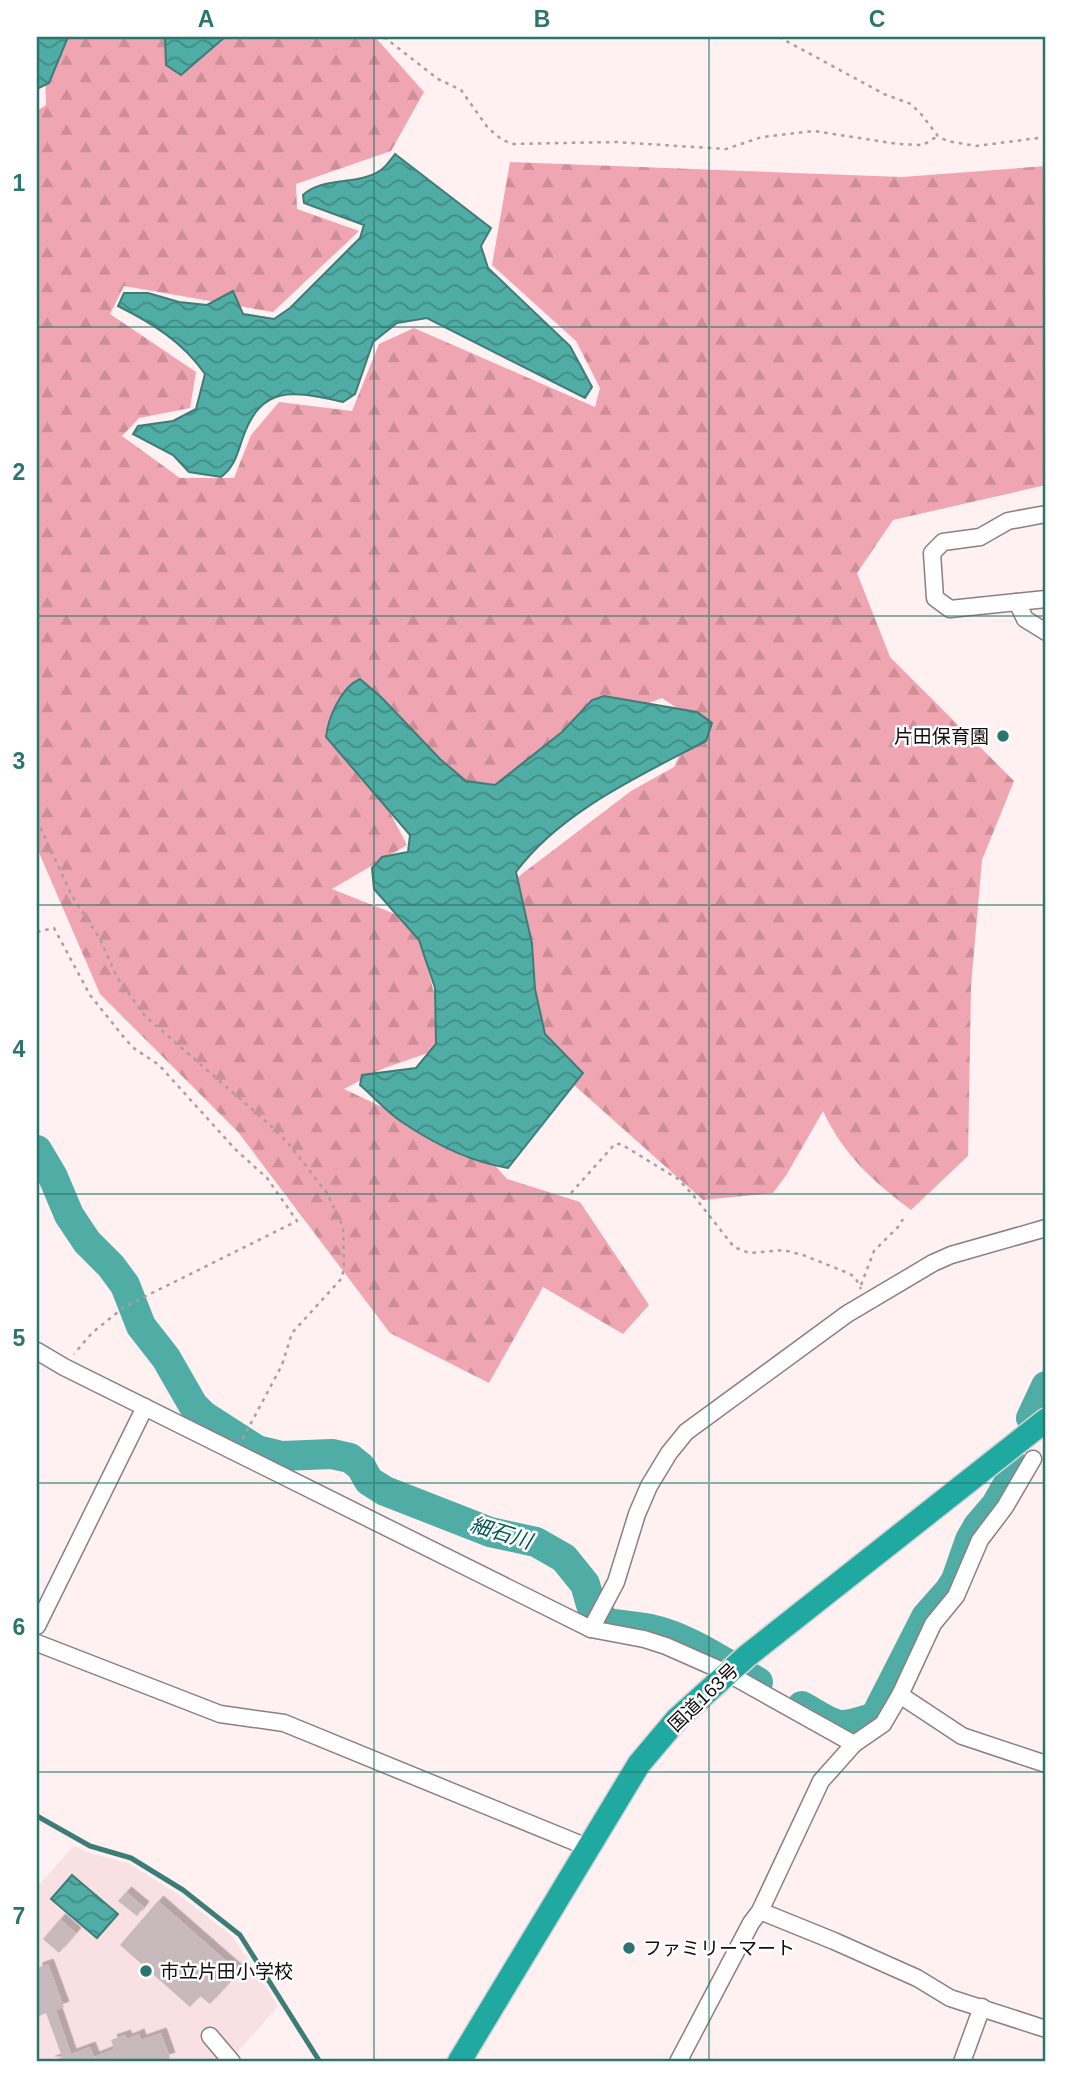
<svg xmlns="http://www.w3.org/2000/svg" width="1083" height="2099" font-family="Arial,'Noto Sans JP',sans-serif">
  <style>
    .built { fill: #f8e0e3 }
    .forest { fill: url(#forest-firs) }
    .water { fill: url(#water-waves); stroke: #3d7d77; stroke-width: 2 }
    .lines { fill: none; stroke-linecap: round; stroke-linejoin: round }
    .stream { stroke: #3d7d77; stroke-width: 5 }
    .river { stroke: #50ada5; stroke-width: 30 }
    .building { fill: #c8babc; filter: url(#shadow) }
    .minor-casing { stroke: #8c7f81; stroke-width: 19 }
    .highway-casing { stroke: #d4d3d3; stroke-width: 26 }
    .path { stroke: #a99ea0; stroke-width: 2.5; stroke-dasharray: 3.5 5; stroke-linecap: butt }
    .minor { stroke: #fff; stroke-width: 16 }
    .highway { stroke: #1fa9a0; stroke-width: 23 }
    .grid { fill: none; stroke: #2c746e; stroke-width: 2; stroke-opacity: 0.55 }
    .poi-dot { fill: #2c746e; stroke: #fff; stroke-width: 2.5 }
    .labels { text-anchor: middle; stroke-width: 5; stroke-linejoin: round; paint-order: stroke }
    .poi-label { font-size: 19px; fill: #110c0d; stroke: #fff; text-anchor: start }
    .street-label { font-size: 19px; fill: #110c0d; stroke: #fff }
    .water-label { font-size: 21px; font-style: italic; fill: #015752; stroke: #fff }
    .neatline { fill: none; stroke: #2c746e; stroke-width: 2.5 }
    .grid-label { font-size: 23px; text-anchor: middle; font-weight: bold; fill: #2c746e }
  </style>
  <defs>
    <pattern id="forest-firs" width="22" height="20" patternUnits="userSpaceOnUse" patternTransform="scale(1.75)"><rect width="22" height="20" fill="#f0a6b2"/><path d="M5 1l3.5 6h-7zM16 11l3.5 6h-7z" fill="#cd8e98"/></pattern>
    <pattern id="water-waves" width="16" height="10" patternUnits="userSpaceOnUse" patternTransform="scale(1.75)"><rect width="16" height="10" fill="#50ada5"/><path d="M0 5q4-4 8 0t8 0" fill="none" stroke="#418b85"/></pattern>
    <filter id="shadow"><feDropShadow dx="5.5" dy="-5.5" stdDeviation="0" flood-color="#0004"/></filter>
  </defs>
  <rect width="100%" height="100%" fill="#fff0f2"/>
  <path class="built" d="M74,1846L92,1854L128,1863L179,1895L232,1936L278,2006L229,2062H37V1887Z"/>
  <path class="forest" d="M44,37H375L424,92L391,151L296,184L297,209L359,231L273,312L124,286L110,314L196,372L190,408L139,418L122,436L180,478H234L251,435L279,402L352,411L379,344L414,328L595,407L600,388L576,341L492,265L510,162L902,177L1046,166V485L893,520L857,573L890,657L1014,781L982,860L971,986L968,1156L911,1210C873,1181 844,1156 823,1111L787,1174L773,1193L703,1200L537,1052L511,954L518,877L631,791L674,767L685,743L686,714L662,698L585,727L487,808L335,708L407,845L332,889L415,922L436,1000L439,1049L382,1069L344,1089L395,1113L475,1143L507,1179L580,1202L649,1305L623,1334L543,1287L489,1383L390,1333L238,1132L100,994L37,848V111L46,105Z"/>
  <g class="water">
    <path d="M37,37H68L49,83L37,89Z"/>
    <path d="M165,37H225L181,75L166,65Z"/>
    <path d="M395,154L491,228L481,246L488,268L570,346L592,387L585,398L427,318L397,323L373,342L355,394L343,402C293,391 261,383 242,440C237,455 234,467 221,477L189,472L173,455L133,434L138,426L173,421L196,409L205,374C183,342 152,323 118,306L124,293H148L179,302L207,305L233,291L243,314L274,319L290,308L360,238L364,225L304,203L303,195C323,176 358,186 381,170C387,166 391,159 395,154Z"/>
    <path d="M360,679L382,698L440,759L466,781L495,785L562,732L592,700L604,696L697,712L712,723L706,741C641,775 560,812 516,872L532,944L535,989L545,1034L583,1073L508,1168C471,1162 433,1143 402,1122C387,1112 374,1097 360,1085L362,1075L416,1068L436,1044L435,988L419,940L374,889L372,868L382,857L408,852L410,835L326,737C328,718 341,687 360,679Z"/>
    <path d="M72,1875L118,1914L97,1938L51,1899Z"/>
  </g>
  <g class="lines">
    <path class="stream" d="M37,1816L90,1846L131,1858L183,1890L240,1935L320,2062"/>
    <g class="river">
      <path d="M37,1150L53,1177L69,1215L87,1242L111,1266L125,1285L141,1326L166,1358L193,1405L204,1416L257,1450L282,1456L332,1454L350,1458L361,1467L369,1481L385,1491L490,1532L536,1542L564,1558L585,1584L591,1605L607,1623C621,1625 636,1626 650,1629C688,1637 724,1663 758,1682"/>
      <path d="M1031,1418L1046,1386"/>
      <path d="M802,1706C837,1726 834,1731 875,1717L926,1617L949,1591L956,1580L970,1540L978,1526L996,1505L1017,1468"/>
    </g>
  </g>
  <g class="building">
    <path d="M126,1892L144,1907L137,1916L118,1901Z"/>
    <path d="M158,1901L239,1972L210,2004L200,1996L190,2007L120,1945Z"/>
    <path d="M60,1919L76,1933L59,1953L43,1939Z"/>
    <path d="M48,1964L64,2007L56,2010L71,2054L90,2047L94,2057L114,2049L111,2040L125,2035L127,2039L139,2034L141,2040L161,2033L170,2058L158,2062H48L62,2057L46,2013L37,2017V1968Z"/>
  </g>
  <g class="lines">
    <g class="minor-casing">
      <g id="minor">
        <path d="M1046,514L1008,521L980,537L943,542L932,553L935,598L950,609L1046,599"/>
        <path d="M1017,602L1025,619L1046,632"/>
        <path d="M37,1351L64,1367L591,1629L644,1639L666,1646L727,1673L854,1744"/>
        <path d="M37,1626L145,1407"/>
        <path d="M591,1629L616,1582L637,1514L649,1486L669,1453L686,1432L847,1314L933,1263L951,1255L1046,1228"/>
        <path d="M37,1643L220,1714L284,1723L587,1847"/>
        <path d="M900,1695L962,1736L1046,1764"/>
        <path d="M760,1911L834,1941L917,1978L950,1998L1046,2029"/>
        <path d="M210,2036L232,2062"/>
        <path d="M678,2062L751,1923L760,1911L821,1781L854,1744L883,1724L900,1695L933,1624L956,1596L980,1540L1005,1507L1033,1459"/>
        <path d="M962,2062L982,2007"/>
      </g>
    </g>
    <g class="highway-casing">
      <path id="highway" d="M459,2062L639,1764L677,1719L747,1656L1046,1420"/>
    </g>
    <g class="path">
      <path d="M384,37L438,79L461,90L488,128L501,139L512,144L616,142L726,149L762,137L814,131L898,144L923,145L938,136"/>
      <path d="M779,37L884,94L911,104L921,114L938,136L947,141L976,146L1046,137"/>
      <path d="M37,820L72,896L100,939L117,977L145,1016L269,1124L288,1143L327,1193L343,1227L344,1266L342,1278L292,1333L282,1365L242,1440"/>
      <path d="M37,932L54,928L90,995L126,1040L135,1049L159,1065L235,1149L267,1178L297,1221L124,1307L92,1333L74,1354"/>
      <path d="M571,1193L615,1144H621L678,1179L693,1195L734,1247L749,1253L783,1250L803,1255L848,1273L855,1277L861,1289"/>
      <path d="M861,1285L874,1251L899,1226L903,1219"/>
    </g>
    <use href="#minor" class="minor"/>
    <use href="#highway" class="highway"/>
  </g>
  <path class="grid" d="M374,37V2062M709,37V2062M37,327H1046M37,616H1046M37,905H1046M37,1194H1046M37,1483H1046M37,1772H1046"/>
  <g class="poi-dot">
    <circle cx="1003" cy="736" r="7"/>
    <circle cx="629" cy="1948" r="7"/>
    <circle cx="146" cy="1971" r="7"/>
  </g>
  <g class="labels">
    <g class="poi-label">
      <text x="989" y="743" text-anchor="end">片田保育園</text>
      <text x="643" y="1955">ファミリーマート</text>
      <text x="160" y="1978">市立片田小学校</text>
    </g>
    <g class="street-label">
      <text transform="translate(703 1697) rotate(-44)" y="7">国道163号</text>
    </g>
    <g class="water-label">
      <text transform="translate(501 1533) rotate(17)" y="7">細石川</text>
    </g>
  </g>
  <rect width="1083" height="2099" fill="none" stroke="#ffffff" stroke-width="77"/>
  <rect x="38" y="38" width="1006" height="2022" class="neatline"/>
  <g class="grid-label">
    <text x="206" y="27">A</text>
    <text x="542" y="27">B</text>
    <text x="877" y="27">C</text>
    <text x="19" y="191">1</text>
    <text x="19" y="480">2</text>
    <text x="19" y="769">3</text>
    <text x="19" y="1057">4</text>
    <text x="19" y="1346">5</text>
    <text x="19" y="1635">6</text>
    <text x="19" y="1924">7</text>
  </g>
</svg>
